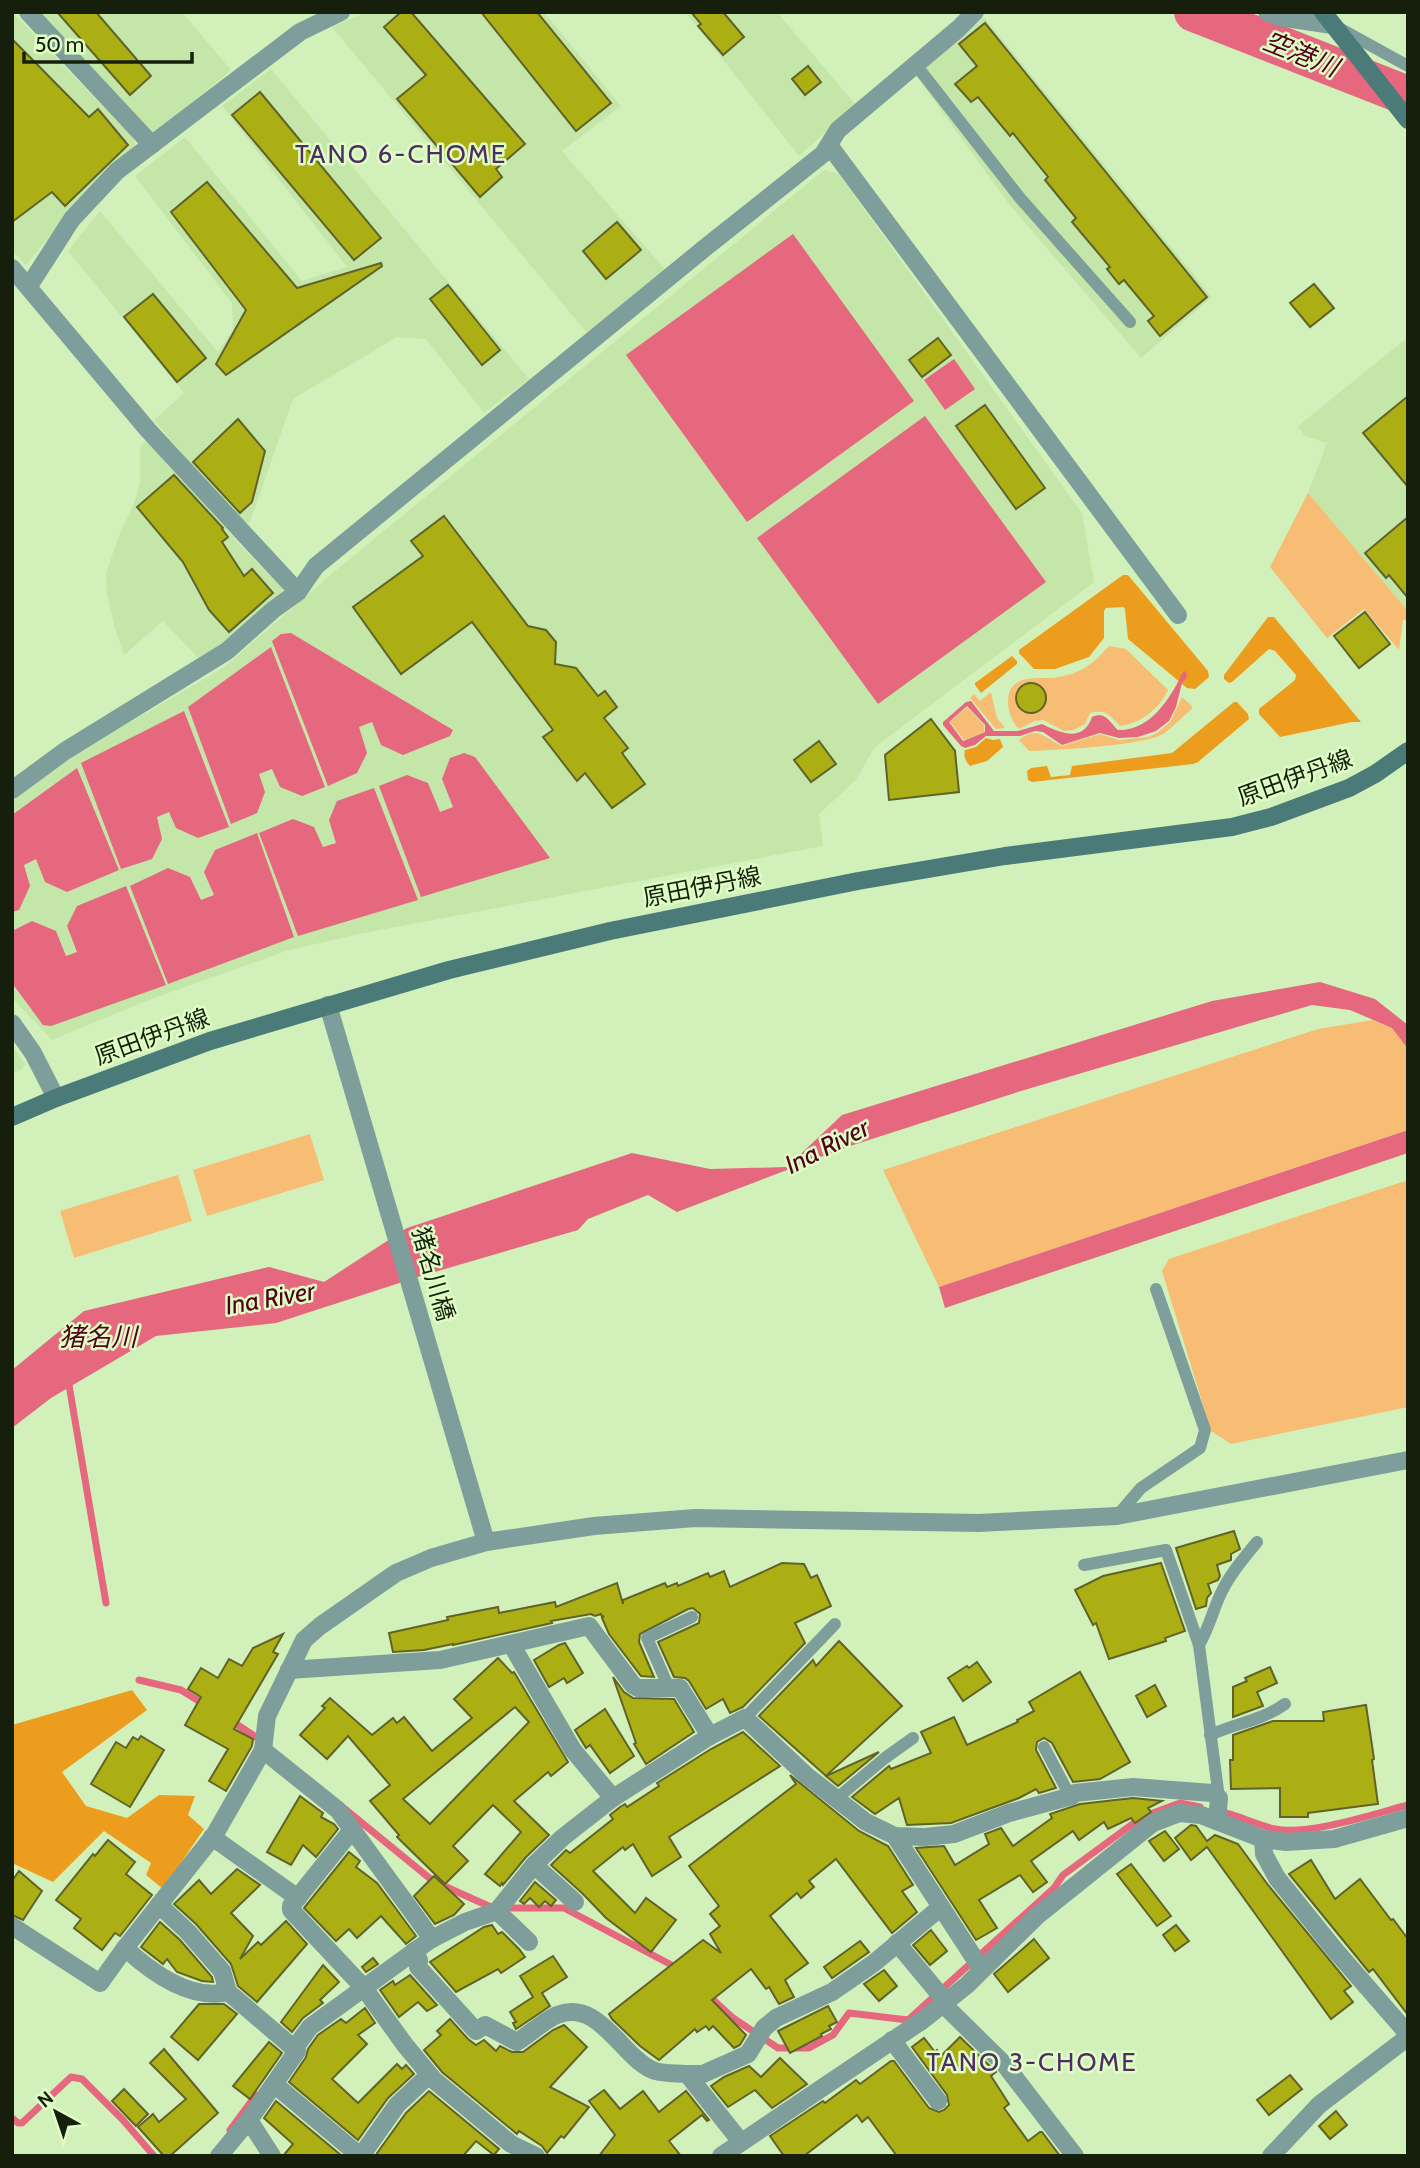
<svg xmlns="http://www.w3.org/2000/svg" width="1420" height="2168" font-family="Cabin,'Noto Sans JP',sans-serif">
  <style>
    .built { fill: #c4e6a9 }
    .green { fill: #f7bd74 }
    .forest { fill: #ed9d1d }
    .water { fill: #e5687e; fill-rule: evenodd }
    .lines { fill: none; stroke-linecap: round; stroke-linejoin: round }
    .stream { stroke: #e5687e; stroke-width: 7 }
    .river { stroke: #e5687e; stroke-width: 40 }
    .building { fill: #acaf14; stroke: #606329; stroke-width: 2; fill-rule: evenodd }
    .lane { stroke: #7e9e9c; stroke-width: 12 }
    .street { stroke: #7e9e9c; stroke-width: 18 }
    .secondary { stroke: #4a7b79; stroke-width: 18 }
    .labels { text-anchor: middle; stroke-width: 5; stroke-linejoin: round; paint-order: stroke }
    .street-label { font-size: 24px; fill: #151f0b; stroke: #dffec6 }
    .water-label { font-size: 26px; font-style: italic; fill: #53011b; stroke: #dffec6 }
    .neighbourhood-label { font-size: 26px; letter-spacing: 2px; fill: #4f2c64; stroke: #dffec6 }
  </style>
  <rect width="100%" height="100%" fill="#d2f1ba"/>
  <g class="built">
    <path d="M12,12L134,139L135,145L65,217L26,265L12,250Z"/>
    <path d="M40,12H182L231,70L154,135Z"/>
    <path d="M367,12H544L621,106L562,151L665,269L587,333L332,27Z"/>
    <path d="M685,12H777L856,105L799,156Z"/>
    <path d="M984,17L1212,297L1141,358L1009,204L916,76Z"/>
    <path d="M271,69L529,379L484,413L426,339L397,337L293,399L250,522L241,523L154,420L184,393L68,251L100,211L218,352L233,329L232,303L135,176L185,137L302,281L347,267L222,106Z"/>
    <path d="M824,170L839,174L1082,513L1094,582L874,748L856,780L819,814L823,846L354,935L286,951L146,1001L52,1040L12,998V801L79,752L223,668L335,571Z"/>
    <path d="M1408,337V611L1308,493L1327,443L1305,436L1298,426Z"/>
    <path d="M148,439L240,545L283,589V592L268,607L201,661L163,621L124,655L114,625L107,593L106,573L121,530L134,504L140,482V447Z"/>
    <path d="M12,1046L25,1064L21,1070L12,1074Z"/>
  </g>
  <g class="green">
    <path d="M1308,493L1408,611V620H1403L1399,650L1364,609L1327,638L1270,567Z"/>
    <path d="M1109,646L1126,649L1168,690C1160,708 1140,724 1120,726C1109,714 1106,709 1090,713L1085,724L1074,730L1064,731L1043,720L1034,721L1019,729C1012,722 1009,713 1008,704C1007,675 1033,678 1053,678C1059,677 1068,675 1074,673C1090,667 1098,658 1109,646Z"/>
    <path d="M991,692L997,718L1005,728L996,729L970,698L974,694L980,701Z"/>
    <path d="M1182,697L1192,706V709C1182,717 1173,727 1163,734C1142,746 1056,750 1029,751L1019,740C1038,725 1045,739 1062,746L1100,734L1119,740L1148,737L1157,733L1170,722Z"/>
    <path d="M967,707L984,725V732L964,740L950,722Z"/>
    <path d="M1373,1020L1392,1028L1408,1049V1130L939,1287L883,1170L1318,1029Z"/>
    <path d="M310,1134L324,1180L207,1216L193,1170Z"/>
    <path d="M178,1175L192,1221L74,1258L60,1211Z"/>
    <path d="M1408,1180V1407L1231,1444L1211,1431L1162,1271L1169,1259Z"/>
  </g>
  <g class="forest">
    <path d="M1123,575H1128L1208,671L1209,677L1195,689L1187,688L1128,639L1125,609L1123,607L1106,608L1104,611V638L1089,657L1055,669H1034L1019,653V650Z"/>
    <path d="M1268,617H1274L1361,722H1352L1280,737L1259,714V709L1295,680L1296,675L1275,651L1269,649L1232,682L1229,683L1224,679V675Z"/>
    <path d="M1012,656L1017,661V664L981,693L975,685V683Z"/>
    <path d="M1234,702H1237L1248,714L1249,719L1198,762L1193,764L1032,782L1028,780L1027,771L1031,768L1047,766L1051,777L1070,775L1072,766L1172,753Z"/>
    <path d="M986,738L993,740L1000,739L1003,747L987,761L970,766C966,762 963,756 965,750L976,747Z"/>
    <path d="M132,1690L147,1710L62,1772L86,1806L127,1818L159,1795L195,1796L188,1815L204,1829L163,1889L146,1875L151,1863L104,1831L53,1882L12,1863V1725Z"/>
  </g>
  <g class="water">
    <path d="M793,234L914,401L747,522L626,355Z"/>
    <path d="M954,359L975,389L945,410L924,380Z"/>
    <path d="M925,416L1046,582L878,704L757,538Z"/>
    <path d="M291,633L453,730L450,736L403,755L381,745L372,722L359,727L367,753L357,773L328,786L272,641L281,634Z"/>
    <path d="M271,647L325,787L302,796L280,787L272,769L259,774L265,792L257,813L231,824L188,707Z"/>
    <path d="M1186,671L1187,677L1182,683L1176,707L1169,721L1156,731L1138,737L1119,738L1100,733L1062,745L1043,732L1035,731L1020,736H986L975,745L965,748L961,746L943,725V722L966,702L971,701L994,731H1018L1042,724C1060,733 1083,743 1092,717C1106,711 1109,722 1118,730C1151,731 1171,697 1183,672ZM967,706L985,725V732L963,741L949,722Z"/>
    <path d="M184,711L229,827L198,838L176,828L169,812L157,817L162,839L152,859L121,869L81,763Z"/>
    <path d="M464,753L475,757L550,858L421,897L379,786L407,775L428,783L440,812L453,807L442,779L450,758Z"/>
    <path d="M77,768L119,870L67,892L45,882L36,859L24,865L30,886L19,910L12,912V815Z"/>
    <path d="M374,788L418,900L298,936L259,833L293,819L314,827L323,847L336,843L329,820L337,801Z"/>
    <path d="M257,833L294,937L168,984L130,886L168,868L190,877L201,900L214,895L204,872L215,850Z"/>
    <path d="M126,886L166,985L51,1026L43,1025L12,983V931L32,921L56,931L66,956L77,952L67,926L77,906Z"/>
    <path d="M1320,982L1375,999L1408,1025V1049L1392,1028L1350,1010L1312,1005L1021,1091L847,1147L677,1212L648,1195L588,1219L578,1230L421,1276L276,1323L156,1336L51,1398L12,1428V1370L84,1311L269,1267L324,1282L407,1228L632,1153L710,1169L787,1167L842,1115L1212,1001Z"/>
    <path d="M1408,1130V1153L945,1308L939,1287Z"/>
  </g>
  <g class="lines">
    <g class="stream">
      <path d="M68,1379L106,1603"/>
      <path d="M139,1680L181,1690L205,1705"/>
      <path d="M230,1720L259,1739"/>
      <path d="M345,1809L433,1881L493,1908H564L679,1969"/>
      <path d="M1218,1811C1238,1815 1256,1825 1275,1829C1308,1836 1374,1814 1408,1805"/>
      <path d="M706,1993L733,2018L778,2048H809L833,2035L849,2013L908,2020L1054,1888L1063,1875L1142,1817L1180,1803L1200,1807"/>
      <path d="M12,2118L18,2123H22L71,2077L82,2079L123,2120L154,2156"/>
      <path d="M230,2130L256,2095"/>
    </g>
    <path class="river" d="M1194,12L1408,96"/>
  </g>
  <g class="building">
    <path d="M57,12H96L151,76L130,95Z"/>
    <path d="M401,12H411L525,144L496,169L502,177L480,197L397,99L426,75L384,27Z"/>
    <path d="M481,12H537L611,103L576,131Z"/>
    <path d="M691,12H723L744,37L723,55L698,26L701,24Z"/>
    <path d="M985,23L1207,297L1160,336L1148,321L1154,316L1124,280L1119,284L1107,269L1110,267L1072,222L1076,218L1045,180L1048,177L1013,133L1010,136L978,97L971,102L955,84L977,66L959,44Z"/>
    <path d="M12,39L89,117L98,109L128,145L65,206L52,192L12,222Z"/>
    <path d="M808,66L821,82L805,95L792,79Z"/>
    <path d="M260,92L381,238L354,260L232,115Z"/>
    <path d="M207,182L297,288L381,263L382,266L226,375L216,364L246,310L171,212Z"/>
    <path d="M617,222L641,250L606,279L583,251Z"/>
    <path d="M1314,284L1334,308L1310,327L1290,303Z"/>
    <path d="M448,285L500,350L482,365L430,299Z"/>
    <path d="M153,294L206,358L177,382L124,317Z"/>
    <path d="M938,338L951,355L922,377L909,360Z"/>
    <path d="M1408,396V487L1363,433Z"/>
    <path d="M985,405L1045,488L1016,509L956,426Z"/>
    <path d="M238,419L265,451L252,502L240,513L193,462Z"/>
    <path d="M174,475L223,528L222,529L228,537L222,542L244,576L252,569L273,593L229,632L209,610L183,562L137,507Z"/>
    <path d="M444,516L528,626L546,630L556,642L555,664L576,668L598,696L605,691L617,707L604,718L628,748L622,753L645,784L612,808L585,773L577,781L543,737L553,730L472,622L401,674L353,607L423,556L411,541Z"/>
    <path d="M1408,517V598L1389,575L1386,578L1365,553Z"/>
    <path d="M1365,612L1390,644L1359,668L1334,636Z"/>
    <circle cx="1031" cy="698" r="15"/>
    <path d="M931,719L955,751L959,792L889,800L885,755Z"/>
    <path d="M819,741L836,764L811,782L794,760Z"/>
    <path d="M1234,1531L1240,1549L1231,1554V1560L1217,1565L1220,1576L1218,1580L1208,1584L1211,1593L1207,1598L1206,1606L1196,1609L1176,1548Z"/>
    <path d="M782,1563L804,1564L811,1578L817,1575L831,1606L795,1623L805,1643L743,1707L730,1713L723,1699L706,1709L689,1681L685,1678L674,1677L658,1642L699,1623L700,1614L693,1608L688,1609L640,1634L639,1642L654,1677L641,1676L609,1634L602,1618L604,1616L602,1617L601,1614L595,1616L591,1614L551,1621L552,1623L453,1645V1644L424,1650L393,1652L389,1633L448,1620L447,1617L498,1607L499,1613L555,1602L556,1607L617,1583L623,1604V1600L665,1583L667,1587L677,1583L678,1586L708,1573L710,1577L724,1571L730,1587Z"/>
    <path d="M1161,1563L1185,1631L1165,1638L1166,1641L1109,1659L1096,1623L1093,1625L1075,1590L1103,1576Z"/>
    <path d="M283,1634L273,1652L278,1654L234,1729L253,1739L252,1746L226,1791L209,1781L228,1749L185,1725L201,1697L188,1689L201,1668L218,1678L229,1659L242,1666L253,1648Z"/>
    <path d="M839,1641L902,1706L826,1776L759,1716L813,1660L816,1666Z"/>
    <path d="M565,1643L583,1673L567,1683L564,1678L549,1687L534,1660L559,1645Z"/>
    <path d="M498,1658L512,1673L514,1672L568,1762L551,1776L548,1772L514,1801L549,1835L526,1857L503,1885L502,1883L500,1886L485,1874L521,1832L493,1805L453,1846L468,1861L445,1884L397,1837L399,1835L370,1801L390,1785L348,1736L327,1759L300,1735L325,1708L322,1706L330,1698L372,1735L393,1718L397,1723L404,1717L432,1751L472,1718L454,1699ZM515,1707L529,1722L430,1824L403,1799Z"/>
    <path d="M977,1662L991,1682L963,1701L948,1678L967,1666L969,1668Z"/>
    <path d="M1270,1667L1277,1683L1257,1692L1263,1706L1233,1717V1687L1247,1681L1245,1678Z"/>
    <path d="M1080,1672L1130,1762L1100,1779L1073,1782L1052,1743L1044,1738L1037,1742L1036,1750L1056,1788L1039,1793L1036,1789L1019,1798L951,1823L907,1825L899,1798L875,1814L852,1797L889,1766L891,1769L931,1753L921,1732L954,1717L967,1745L1018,1722L1017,1720L1034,1711L1029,1702Z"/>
    <path d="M613,1677L624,1692L633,1698L674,1699L694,1732L646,1764L634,1744L636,1743Z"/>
    <path d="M1155,1685L1166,1706L1147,1717L1136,1696Z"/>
    <path d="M1366,1705L1374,1759L1372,1760L1378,1804L1308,1813V1817H1280V1788L1231,1789L1230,1760H1233V1735L1273,1721H1324L1323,1712Z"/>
    <path d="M605,1709L634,1756L610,1773L590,1745L586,1748L575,1730Z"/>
    <path d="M743,1732L780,1766L669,1837L681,1857L652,1876L633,1844L625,1850L623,1847L593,1871L635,1913L646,1898L676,1920L651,1952L606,1918L583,1894L551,1865L566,1850L570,1853L613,1819L610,1815L620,1807L625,1804L627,1807L659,1786L657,1783L711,1749Z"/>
    <path d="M141,1736L164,1750L130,1807L91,1784L116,1742L126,1748L133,1737L138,1740Z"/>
    <path d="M879,1752L838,1786L826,1776Z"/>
    <path d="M790,1775L859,1831L888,1846L913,1885L902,1891L917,1912L892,1933L836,1859L809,1881L814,1887L801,1898L797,1893L770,1916L808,1963L785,1980L794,1997L779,2004L769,1987L766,1989L751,1969L712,2000L746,2035L740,2045L734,2048L713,2026L709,2030L706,2026L697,2032L695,2029L659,2060L640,2046L612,2019L609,2014L703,1940L721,1953L710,1934L720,1926L710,1914L719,1906L689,1866L796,1784Z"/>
    <path d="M300,1796L323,1813L321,1817L334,1824L338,1829L316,1857L303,1845L291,1865L267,1852Z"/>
    <path d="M1133,1798L1162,1801L1148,1808L1151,1812L1135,1823L1131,1818L1108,1829L1104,1822L1079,1840L1073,1831L1031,1861L1047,1882L1033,1892L1020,1875L979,1900L997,1928L976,1940L916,1848L944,1846L955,1865L989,1844L985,1834L1001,1828L1013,1846L1052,1818L1050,1814L1080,1804Z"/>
    <path d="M1191,1825L1196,1826L1207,1841L1215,1835L1238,1844L1268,1885L1351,1986L1344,1991L1353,2002L1331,2019L1207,1847L1191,1860L1175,1838Z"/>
    <path d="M1165,1831L1179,1849L1164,1861L1149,1841Z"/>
    <path d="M108,1840L135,1862L126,1874L152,1895L120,1936L115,1933L102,1950L74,1928L81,1919L56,1900L93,1854L95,1856Z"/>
    <path d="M349,1852L360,1861L356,1867L377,1883L416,1936L406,1944L381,1916L357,1938L349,1929L336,1941L304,1908Z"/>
    <path d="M1311,1860L1335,1899L1360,1879L1391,1920L1393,1919L1408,1939V2015L1373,1969L1369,1972L1289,1874Z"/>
    <path d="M1131,1864L1171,1916L1157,1926L1117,1874Z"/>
    <path d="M237,1869L260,1885L231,1913L253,1936L240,1959L258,1942L261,1945L286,1921L307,1944L257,2002L238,1986L231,1964L196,1924L174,1904L199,1880L211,1894Z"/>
    <path d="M19,1871L42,1891L23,1920L12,1915V1881Z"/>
    <path d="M434,1876L464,1904L454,1915L435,1924L414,1896Z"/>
    <path d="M535,1882L556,1900L551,1906L545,1901L539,1907L530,1898L524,1904L520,1901Z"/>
    <path d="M160,1922L180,1940L212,1977L213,1982L202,1981L177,1972L167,1959L163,1964L141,1947Z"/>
    <path d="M492,1925L498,1934L502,1932L519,1949L525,1957L501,1973L498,1969L456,1992L430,1962L484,1927Z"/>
    <path d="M1176,1925L1189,1941L1175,1951L1163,1935Z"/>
    <path d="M931,1930L947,1951L930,1965L913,1945Z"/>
    <path d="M1034,1939L1049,1958L1008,1992L994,1974Z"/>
    <path d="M860,1941L869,1952L832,1978L824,1967Z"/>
    <path d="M553,1956L567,1977L542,1993L550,2006L516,2029L513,2023L516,2022L510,2012L533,1997L520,1976Z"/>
    <path d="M373,1958L378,1964L366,1972L362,1967Z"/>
    <path d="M323,1965L339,1982L320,2000L323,2003L303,2018L292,2032L281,2022Z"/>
    <path d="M884,1970L897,1986L879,2001L864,1984Z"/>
    <path d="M410,1975L437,2005L427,2011L418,2002L399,2017L380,1990L393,1981L395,1985Z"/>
    <path d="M199,2004H224L237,2014L198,2060L171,2037Z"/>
    <path d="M828,2006L837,2022L829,2026L831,2029L821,2034L822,2036L790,2053L778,2031Z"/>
    <path d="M365,2008L375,2023L358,2035L367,2044L332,2079L358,2103L397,2064L402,2069L406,2065L414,2074L388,2098L358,2140L289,2082L306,2057L308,2049L318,2035L341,2019L346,2023Z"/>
    <path d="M450,2019L468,2039L476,2045L484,2040L496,2051L500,2046L512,2052H523L553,2030L564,2025L587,2047L550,2087L589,2107L564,2138L561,2136L547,2153L542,2146L519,2131L517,2134L442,2072L424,2050L441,2035L437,2031Z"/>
    <path d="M960,2037L996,2072L991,2076L1009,2104L1004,2108L1028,2141L1040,2132H1042L1060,2156H897L868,2117L862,2122L857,2115L804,2156H784L770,2136L823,2101L825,2103L856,2080L860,2084L891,2061H894L929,2108L939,2112L944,2110L949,2105L947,2095L912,2047L924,2038L935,2052L937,2050L941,2056Z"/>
    <path d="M269,2042L282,2053L250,2099L233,2086Z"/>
    <path d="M164,2049L218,2113L170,2156H164L138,2127L153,2114L159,2122L186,2099L150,2063Z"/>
    <path d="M780,2058L807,2084L772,2108L755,2090L728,2107L711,2086L724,2077L749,2066L761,2077Z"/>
    <path d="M1290,2075L1302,2089L1269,2115L1257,2100Z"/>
    <path d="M124,2089L148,2114L136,2126L112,2101Z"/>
    <path d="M604,2090L620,2109L643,2091L659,2112L686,2091L709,2120L707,2121L702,2115L669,2141L681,2156H599L615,2135L589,2101Z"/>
    <path d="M429,2091L499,2149L494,2155L476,2141L463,2156H375L406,2113Z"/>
    <path d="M276,2101L342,2156H283L293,2144L264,2118Z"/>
    <path d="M1336,2111L1347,2125L1330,2139L1319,2126Z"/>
  </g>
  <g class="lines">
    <g class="lane">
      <path d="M1339,28L1408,66"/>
      <path d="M916,65L1020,198L1130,322"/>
      <path d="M1117,1516L1141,1488L1200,1448L1205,1430L1156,1289"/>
      <path d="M1084,1565L1166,1550L1199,1645L1219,1798"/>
      <path d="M1199,1645C1209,1628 1213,1610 1221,1593C1230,1574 1244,1558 1257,1542"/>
      <path d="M669,1688L647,1638L692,1617"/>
      <path d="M745,1718L835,1624"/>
      <path d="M1210,1735C1236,1723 1261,1721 1285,1704"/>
      <path d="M1044,1747L1070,1796"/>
      <path d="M836,1799L885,1758L913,1738"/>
    </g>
    <g class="street">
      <path d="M28,12L152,145"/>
      <path d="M1267,12L1279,17L1332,25"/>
      <path d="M829,145L1178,615"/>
      <path d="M12,268L148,430L298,592"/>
      <path d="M29,286L72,219L117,171L300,32L341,12"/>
      <path d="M12,790L65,751L227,651L273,610L298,592L316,566L706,247L823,154L838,130L958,29L975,12"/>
      <path d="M328,1005L486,1542"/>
      <path d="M12,1023L33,1053L56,1098"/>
      <path d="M511,1644L573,1750L613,1798"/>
      <path d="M289,1670L440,1660L589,1626L633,1685L638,1688H680L710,1736"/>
      <path d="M263,1750L338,1810L432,1939"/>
      <path d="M352,1830L291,1906V1910L364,1988L405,2045L434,2080L511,2144L536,2156"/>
      <path d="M895,1836L982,1970"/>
      <path d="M212,1837L298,1898"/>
      <path d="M1263,1839L1264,1854L1277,1878L1335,1950L1408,2034"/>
      <path d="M534,1865L575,1902"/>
      <path d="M159,1905L188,1932L222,1971L228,1992"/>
      <path d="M497,1911L534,1865L562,1838L613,1798L710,1736L745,1718L807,1776L866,1822L895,1836L925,1837L954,1834L1009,1813L1072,1796L1075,1793L1133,1787L1212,1793L1219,1798L1217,1821"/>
      <path d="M12,1926L100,1983L125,1948L215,1834L263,1750L267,1716L304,1640L320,1626L396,1573L431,1558L486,1542L594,1526L695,1518L979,1523L1117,1516L1408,1460"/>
      <path d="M897,1943L946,2002"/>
      <path d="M125,1948C151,1972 190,2001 228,1992L297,2051L249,2120L219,2156"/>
      <path d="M414,1951L419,1960L418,1967L476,2031L485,2025L517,2042C528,2035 545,2020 557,2015C600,1998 622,2059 655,2071C665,2074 677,2073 687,2074L741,2142"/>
      <path d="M943,2004L1005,2065L1075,2156"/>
      <path d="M892,2040L938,2101"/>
      <path d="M294,2049L310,2027L430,1940L465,1922L497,1911L529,1942"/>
      <path d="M687,2074H703L748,2054L764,2028L776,2018L832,1992L874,1963L941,1907"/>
      <path d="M274,2084L360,2156"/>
      <path d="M249,2120L272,2156"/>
      <path d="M361,2156L397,2105L429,2075"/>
      <path d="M721,2156L923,2020L967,1985L1037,1916L1153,1823L1179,1813L1201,1815L1263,1839L1286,1842L1334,1839L1408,1818"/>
      <path d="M1271,2156L1319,2105L1408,2037"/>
    </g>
    <g class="secondary">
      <path d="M1323,12L1408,120"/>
      <path d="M12,1117L56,1098L210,1041L449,970L610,931L858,881L1005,856L1232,827L1271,817L1349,788L1375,774L1408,751"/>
    </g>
  </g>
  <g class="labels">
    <g class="street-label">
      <text transform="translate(1295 778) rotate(-20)" y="8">原田伊丹線</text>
      <text transform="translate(702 887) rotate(-11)" y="8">原田伊丹線</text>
      <text transform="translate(152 1037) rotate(-20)" y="8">原田伊丹線</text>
      <text transform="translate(433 1274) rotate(74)" y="8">猪名川橋</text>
    </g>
    <g class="water-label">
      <text transform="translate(1301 54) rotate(22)" y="9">空港川</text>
      <text transform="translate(827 1146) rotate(-27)" y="9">Ina River</text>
      <text transform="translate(270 1298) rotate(-10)" y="9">Ina River</text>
      <text x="98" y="1346">猪名川</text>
    </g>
    <g class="neighbourhood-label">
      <text x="401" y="163">TANO 6-CHOME</text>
      <text x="1032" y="2071">TANO 3-CHOME</text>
    </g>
  </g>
  <rect width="1420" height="2168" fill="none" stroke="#151f0b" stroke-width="28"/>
  <g transform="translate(56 2112) rotate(320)" stroke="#dffec6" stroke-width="5" paint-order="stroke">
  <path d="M0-5L12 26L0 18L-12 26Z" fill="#151f0b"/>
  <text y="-10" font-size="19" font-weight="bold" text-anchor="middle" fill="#151f0b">N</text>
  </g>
  <path d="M24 52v10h168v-10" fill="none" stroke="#151f0b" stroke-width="3.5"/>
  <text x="35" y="52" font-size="21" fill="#151f0b" stroke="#dffec6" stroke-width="5" paint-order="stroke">50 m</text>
</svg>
